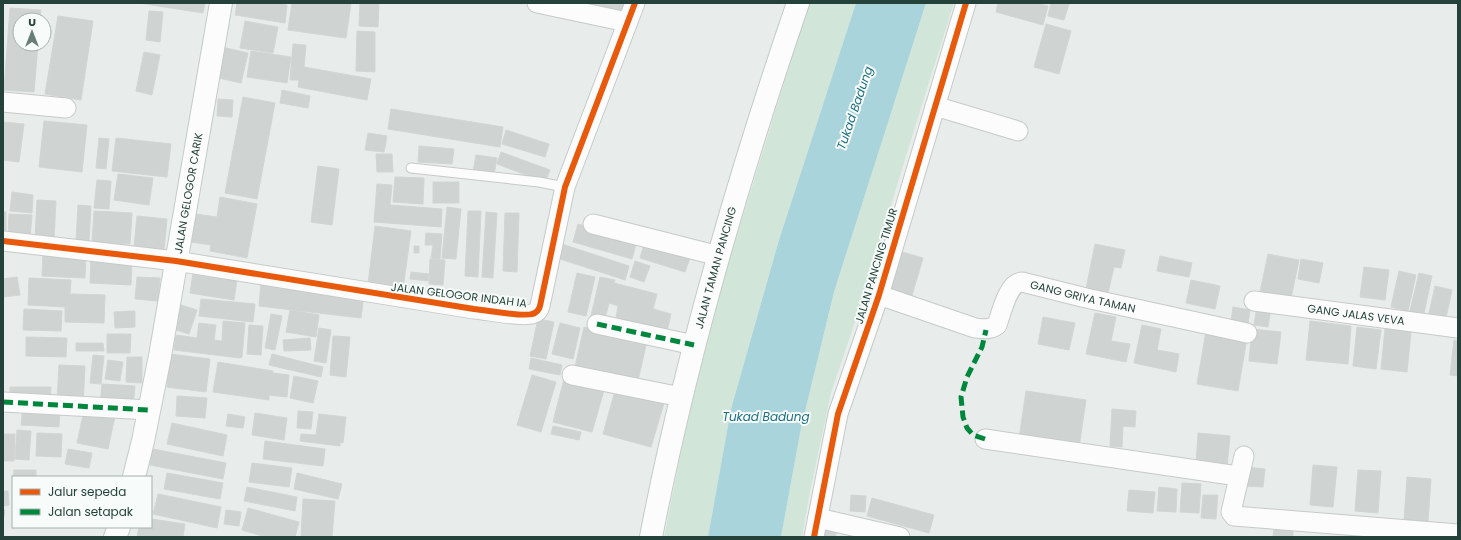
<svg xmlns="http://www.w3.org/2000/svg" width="1461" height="540" font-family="Poppins,sans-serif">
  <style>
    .green { fill: #d1e6d8 }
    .water { fill: #a9d4db }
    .building { fill: #cfd4d2; stroke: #d1d6d4 }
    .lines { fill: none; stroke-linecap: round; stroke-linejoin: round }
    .lane-casing { stroke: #c5cac8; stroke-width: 11 }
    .street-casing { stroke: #c5cac8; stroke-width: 21 }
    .secondary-casing { stroke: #c3cbc8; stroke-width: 24 }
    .lane { stroke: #fcfcfc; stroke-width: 9 }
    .street { stroke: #fcfcfc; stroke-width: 19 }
    .secondary { stroke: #fcfcfc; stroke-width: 22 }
    .quiet { stroke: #00873e; stroke-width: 5; stroke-dasharray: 10 5; stroke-linecap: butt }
    .cycleway-casing { stroke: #f7fbf9; stroke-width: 8 }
    .cycleway { stroke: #e8590c; stroke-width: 6 }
    .labels { text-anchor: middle; stroke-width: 4; stroke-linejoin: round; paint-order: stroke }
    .street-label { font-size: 11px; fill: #24423a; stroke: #f7fbf9 }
    .water-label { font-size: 12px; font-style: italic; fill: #1c6f80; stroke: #f7fbf9 }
  </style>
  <rect width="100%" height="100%" fill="#e8edeb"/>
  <g class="green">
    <path d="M809,3H856L779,240L731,409L708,537H664L702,347Z"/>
    <path d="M926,3H954L910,143L860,307L831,393L810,492L802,537H781L801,428L834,292Z"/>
  </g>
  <path class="water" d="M856,3H926L834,292L801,428L781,537H708L731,409L779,240Z"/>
  <g class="building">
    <path d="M139,3H205L203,13Z"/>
    <path d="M237,3H277L287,5L285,23L235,15Z"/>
    <path d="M292,3H351L346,38L288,30Z"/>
    <path d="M360,3H379L378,27L359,26Z"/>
    <path d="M589,3H628L626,12Z"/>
    <path d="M998,3H1036L1048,6L1043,25L996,12Z"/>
    <path d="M1051,3L1069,4L1064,20L1048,16Z"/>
    <path d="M10,8L41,10L40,20H20V44H38L34,92L4,90Z"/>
    <path d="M149,11L163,12L160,42L146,40Z"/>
    <path d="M58,16L93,21L81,100L45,94Z"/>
    <path d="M245,21L278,27L273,53L240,48Z"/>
    <path d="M1046,24L1071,31L1059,74L1034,67Z"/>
    <path d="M357,31L375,32V72L356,71Z"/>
    <path d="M293,44L306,45L304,67L371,79L367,100L298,87L299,80H290Z"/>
    <path d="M222,47L248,53L241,83L214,77Z"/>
    <path d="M251,51L291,57L287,83L247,77Z"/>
    <path d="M144,52L160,55L152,95L136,91Z"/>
    <path d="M282,90L310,96L308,108L280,103Z"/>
    <path d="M243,97L275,103L257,199L225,193Z"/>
    <path d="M218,99L233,100L232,117L217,116Z"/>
    <path d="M391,109L503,127L500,147L388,129Z"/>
    <path d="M44,121L87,125L82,172L39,167Z"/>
    <path d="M3,122L24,124L19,162L3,160Z"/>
    <path d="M506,130L549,144L545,157L502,144Z"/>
    <path d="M368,133L387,136L384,152L365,150Z"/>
    <path d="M99,138L109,139L106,169L96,168Z"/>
    <path d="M116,138L171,144L167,177L112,171Z"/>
    <path d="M419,146L454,149L452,164L418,162Z"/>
    <path d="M501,152L550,170L545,182L497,164Z"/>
    <path d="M376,154H392L393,172H377Z"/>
    <path d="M476,155L497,158L494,175L473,172Z"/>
    <path d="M318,166L339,169L332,225L311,222Z"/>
    <path d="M118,174L153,178L149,205L114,200Z"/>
    <path d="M395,177L424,178L423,204L393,202Z"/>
    <path d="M97,180L111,181L109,209L94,208Z"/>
    <rect x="433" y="182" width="26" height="21"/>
    <path d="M377,184L392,185L390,205L442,209L441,227L374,222Z"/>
    <path d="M12,192L33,195L32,213L10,211Z"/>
    <path d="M220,197L257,204L247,258L210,251L211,245L191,242L195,214L217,217Z"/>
    <path d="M37,200L56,201L54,239H35Z"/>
    <path d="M78,205L91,206L89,241H76Z"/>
    <path d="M447,207L461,209L456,259L442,258Z"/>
    <path d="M94,211L132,213L130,244L92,242Z"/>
    <path d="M468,211H481L478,277L465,276Z"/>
    <rect x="3" y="212" width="3" height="24"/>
    <path d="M486,212L497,213L493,278L482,277Z"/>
    <path d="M505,213H519L517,272L503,271Z"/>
    <path d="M9,214L32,215L30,238L8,236Z"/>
    <path d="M137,216L167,219L164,250L134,247Z"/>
    <path d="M578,224L637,241L632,259L573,242Z"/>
    <path d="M375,226L411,231L403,289L368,284Z"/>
    <path d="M426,233L442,234L440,259L431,258L433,245H425Z"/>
    <path d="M559,243L629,266L625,280L554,257Z"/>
    <path d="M644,244L690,258L685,272L640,258Z"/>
    <path d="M1095,244L1125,250L1121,268L1114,267L1108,293L1086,289Z"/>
    <rect x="414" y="246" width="5" height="7"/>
    <path d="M899,251L923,258L910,302L886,295Z"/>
    <path d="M43,252L86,254L85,278L42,276Z"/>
    <path d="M1268,254L1299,260L1291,298L1260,292Z"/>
    <path d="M1160,256L1192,263L1189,277L1157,271Z"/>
    <path d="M91,259L132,261L131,285L90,283Z"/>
    <path d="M430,259L445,260L443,285L429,284Z"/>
    <path d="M1301,259L1323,263L1319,283L1298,279Z"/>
    <path d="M635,261L650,266L644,282L630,277Z"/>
    <path d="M1364,267L1389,270L1385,300L1360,297Z"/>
    <path d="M1399,271L1416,275L1408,311L1391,307Z"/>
    <path d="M411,272L429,274L428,281L410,279Z"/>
    <path d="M193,273L237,280L234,300L190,293Z"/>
    <path d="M577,273L595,277L586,316L568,312Z"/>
    <path d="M1419,273L1432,276L1423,318L1409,315Z"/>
    <path d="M17,277L20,295L3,297V279Z"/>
    <path d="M137,277L160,278L158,301L135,299Z"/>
    <path d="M600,277L615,280L614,283L657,294L653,309L671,314L667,331L616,318L618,306L609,303L605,319L591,316Z"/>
    <path d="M29,278L71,280L70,294L105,295L104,323L65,322V307L28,305Z"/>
    <path d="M1191,280L1220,286L1215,309L1186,303Z"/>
    <path d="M261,283L364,294L361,318L259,306Z"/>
    <path d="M1435,286L1452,290L1445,322L1428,318Z"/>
    <path d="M201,299L255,304L253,322L199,316Z"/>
    <path d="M181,305L197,310L189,334L173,329Z"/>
    <path d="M1257,306L1271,308L1268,327L1254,325Z"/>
    <path d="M1233,307L1250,310L1248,324L1231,321Z"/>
    <path d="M24,309L62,311L61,331L23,330Z"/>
    <path d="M290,310L319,315L316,337L286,332Z"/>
    <path d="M135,311V327L115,328L114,312Z"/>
    <path d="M1095,313L1116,317L1111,341L1130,344L1126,362L1086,354Z"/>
    <path d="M271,314L282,316L275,350L265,348Z"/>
    <path d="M1043,317L1075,323L1069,350L1038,344Z"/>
    <path d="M538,319L554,322L546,359L530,356Z"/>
    <path d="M223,321L245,323L242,357L240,358L174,350L176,335L197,338L199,323L216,325L214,340L222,341Z"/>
    <path d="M1310,321L1351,326L1348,364L1306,360Z"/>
    <path d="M560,323L580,328L573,359L552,354Z"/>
    <path d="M249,325L263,326L261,355L247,354Z"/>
    <path d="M1142,325L1161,329L1157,350L1179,354L1176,372L1134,363Z"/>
    <path d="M584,327L647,341L637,385L574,371Z"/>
    <path d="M1357,327L1381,330L1376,369L1353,366Z"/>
    <path d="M319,328L331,330L326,363L314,361Z"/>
    <path d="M1252,329L1281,332L1277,364L1249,361Z"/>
    <path d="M1385,329L1411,332L1407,372L1381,369Z"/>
    <path d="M1206,331L1247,338L1238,391L1197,384Z"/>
    <path d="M107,334H131L130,353H107Z"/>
    <path d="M333,336L350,337L346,377L330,375Z"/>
    <path d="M26,337L67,338L66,357L26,356Z"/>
    <path d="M310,338L311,350L284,351L283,340Z"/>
    <path d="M1454,340L1458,341V376L1450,375Z"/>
    <path d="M76,343H103L104,351H76Z"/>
    <path d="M170,354L210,359L206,392L167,387Z"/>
    <path d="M272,354L323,367L321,377L269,365Z"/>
    <path d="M93,355L104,356L101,384L90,383Z"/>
    <path d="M127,357H142V383L126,382Z"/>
    <path d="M531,358L562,365L560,375L529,369Z"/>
    <path d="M108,360L123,362L120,381L105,379Z"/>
    <path d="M218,362L273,371V373L289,375L287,397L269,395V400L213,392Z"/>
    <path d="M59,365L85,366L83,405L57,403Z"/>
    <path d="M532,375L556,382L541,432L517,425Z"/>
    <path d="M294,376L318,381L313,403L290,398Z"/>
    <path d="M564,379L604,390L592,432L553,422Z"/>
    <path d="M102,384L135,386L133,407L100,405Z"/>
    <path d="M10,387H51L50,401L10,400Z"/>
    <path d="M616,387L665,400L651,447L603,434Z"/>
    <path d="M1026,391L1086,400L1079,447L1019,439Z"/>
    <path d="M177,396L207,398L205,418L176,416Z"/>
    <path d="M23,405L60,407L59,427L21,425Z"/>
    <path d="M1112,409L1136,411L1135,427L1123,426L1122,447L1110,446Z"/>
    <path d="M84,410L115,416L108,449L77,443Z"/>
    <path d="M298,411L313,412L311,429L297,428Z"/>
    <path d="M255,413L287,418L284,440L252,435Z"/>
    <path d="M228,414L245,417L243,428L226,426Z"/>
    <path d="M319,414L346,417L343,443L340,442V446L300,441L301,434L316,435Z"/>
    <path d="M172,423L227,435L223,456L167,444Z"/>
    <path d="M553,426L581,432L579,440L551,434Z"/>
    <path d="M17,430L31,431L29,460L15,459Z"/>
    <path d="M37,433L62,434L61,457L36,456Z"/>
    <path d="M1198,433L1230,436L1227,467L1196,465Z"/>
    <path d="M3,434H15L14,461H3Z"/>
    <path d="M265,441L325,449L323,466L263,459Z"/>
    <path d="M68,449L92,453L89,468L65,464Z"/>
    <path d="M153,449L226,463L223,479L150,465Z"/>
    <path d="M252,463L292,468L289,487L249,482Z"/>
    <path d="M1313,465L1337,467L1333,507L1310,505Z"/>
    <path d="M1247,467L1265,469L1263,487L1245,486Z"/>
    <path d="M14,470H36V477H13Z"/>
    <path d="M1358,470L1381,471L1378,513L1355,511Z"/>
    <path d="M167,473L223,483L220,499L164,489Z"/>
    <path d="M297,473L342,484L338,499L294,489Z"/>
    <path d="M1407,477L1431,479L1428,522L1404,520Z"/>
    <path d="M1182,483L1201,484L1199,513L1180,512Z"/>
    <path d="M247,487L297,497L295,511L244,501Z"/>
    <path d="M1159,487L1177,489L1176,512L1157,511Z"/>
    <path d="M1129,490L1155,492L1153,513L1127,511Z"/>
    <path d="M3,491H8L9,505L3,506Z"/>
    <path d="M158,494L221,507L217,528L153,514Z"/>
    <path d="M851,495L866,496L865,512L850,511Z"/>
    <path d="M1203,495H1218L1216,519L1201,518Z"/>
    <path d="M872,498L934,515L929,533L867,516Z"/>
    <path d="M303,499L335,501L332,537H301Z"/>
    <path d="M248,508L299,522L295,537H266L242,530Z"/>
    <path d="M3,509L5,510L3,523Z"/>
    <path d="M226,510L241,512L239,526L224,524Z"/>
    <path d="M151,519L185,524L183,537H137L139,527H151Z"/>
    <path d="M823,523L838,528L835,537H825L819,535Z"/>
    <path d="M1274,529L1293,531V537H1273Z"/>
  </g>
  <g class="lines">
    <g class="lane-casing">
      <path id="lane" d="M411,168L539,182L565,187"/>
    </g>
    <g class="street-casing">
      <g id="street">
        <path d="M537,3L627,22"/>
        <path d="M3,102L66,108"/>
        <path d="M935,106L1018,131"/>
        <path d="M593,224L719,256"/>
        <path d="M3,241L176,261L474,309C486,310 522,317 532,314C536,313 539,310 540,306L565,187L635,3"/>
        <path id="s1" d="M879,295L975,328C984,329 990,330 997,325C1001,314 1008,282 1022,282L1086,298L1247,333"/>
        <path id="s2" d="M1254,301L1458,328"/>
        <path d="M597,324L694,345"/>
        <path d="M572,375L681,397"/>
        <path d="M3,402L149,410"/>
        <path d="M985,439L1238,476"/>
        <path d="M1244,456L1231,512L1234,516L1458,534"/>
        <path d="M818,518L900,537"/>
        <path d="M814,537L838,414L879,295L966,3"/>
      </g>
    </g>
    <g class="secondary-casing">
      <g id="secondary">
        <path id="s3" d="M134,477L143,441L160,356L221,3"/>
        <path d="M115,537L119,527"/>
        <path id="s4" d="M651,537C686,356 738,178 798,3"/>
      </g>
    </g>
    <use href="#lane" class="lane"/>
    <use href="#street" class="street"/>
    <use href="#secondary" class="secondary"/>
    <g class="quiet">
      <path d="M597,324L694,345"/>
      <path d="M3,402L149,410"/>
      <path d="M985,439L973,435L967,428L963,417L961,397L967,377L982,347L986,330"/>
    </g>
    <g class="cycleway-casing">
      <g id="cycleway">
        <path d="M3,241L176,261L474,309C486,310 522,317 532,314C536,313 539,310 540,306L565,187L635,3"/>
        <path d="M814,537L838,414L879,295L966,3"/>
      </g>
    </g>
    <use href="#cycleway" class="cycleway"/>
  </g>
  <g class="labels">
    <g class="street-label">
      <text dy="4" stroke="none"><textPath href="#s3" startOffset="289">JALAN GELOGOR CARIK</textPath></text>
      <text transform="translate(876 266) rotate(-73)" y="4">JALAN PANCING TIMUR</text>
      <text dy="4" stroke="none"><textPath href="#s4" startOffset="277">JALAN TAMAN PANCING</textPath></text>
      <text transform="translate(459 295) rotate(7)" y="4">JALAN GELOGOR INDAH IA</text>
      <text dy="4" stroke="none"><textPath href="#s1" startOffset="239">GANG GRIYA TAMAN</textPath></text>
      <text dy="4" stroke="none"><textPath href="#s2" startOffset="103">GANG JALAS VEVA</textPath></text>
    </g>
    <g class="water-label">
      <text transform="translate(855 108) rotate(-71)" y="4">Tukad Badung</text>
      <text x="766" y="421">Tukad Badung</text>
    </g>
  </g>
  <rect width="1461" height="540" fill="none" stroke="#24423a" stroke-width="8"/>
  <rect x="12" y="476" width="140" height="52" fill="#f7fbf9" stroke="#a3b1ad"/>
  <rect x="20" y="489" width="20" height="6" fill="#e8590c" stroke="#a3b1ad"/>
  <text x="48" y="496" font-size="12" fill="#24423a">Jalur sepeda</text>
  <rect x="20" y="509" width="20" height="6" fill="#00873e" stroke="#a3b1ad"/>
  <text x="48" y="516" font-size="12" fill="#24423a">Jalan setapak</text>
  <g transform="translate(32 32)"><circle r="19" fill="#f7fbf9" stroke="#a3b1ad"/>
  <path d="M0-3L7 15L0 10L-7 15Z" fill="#697e78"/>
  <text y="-6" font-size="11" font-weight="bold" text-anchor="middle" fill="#24423a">U</text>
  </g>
</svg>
